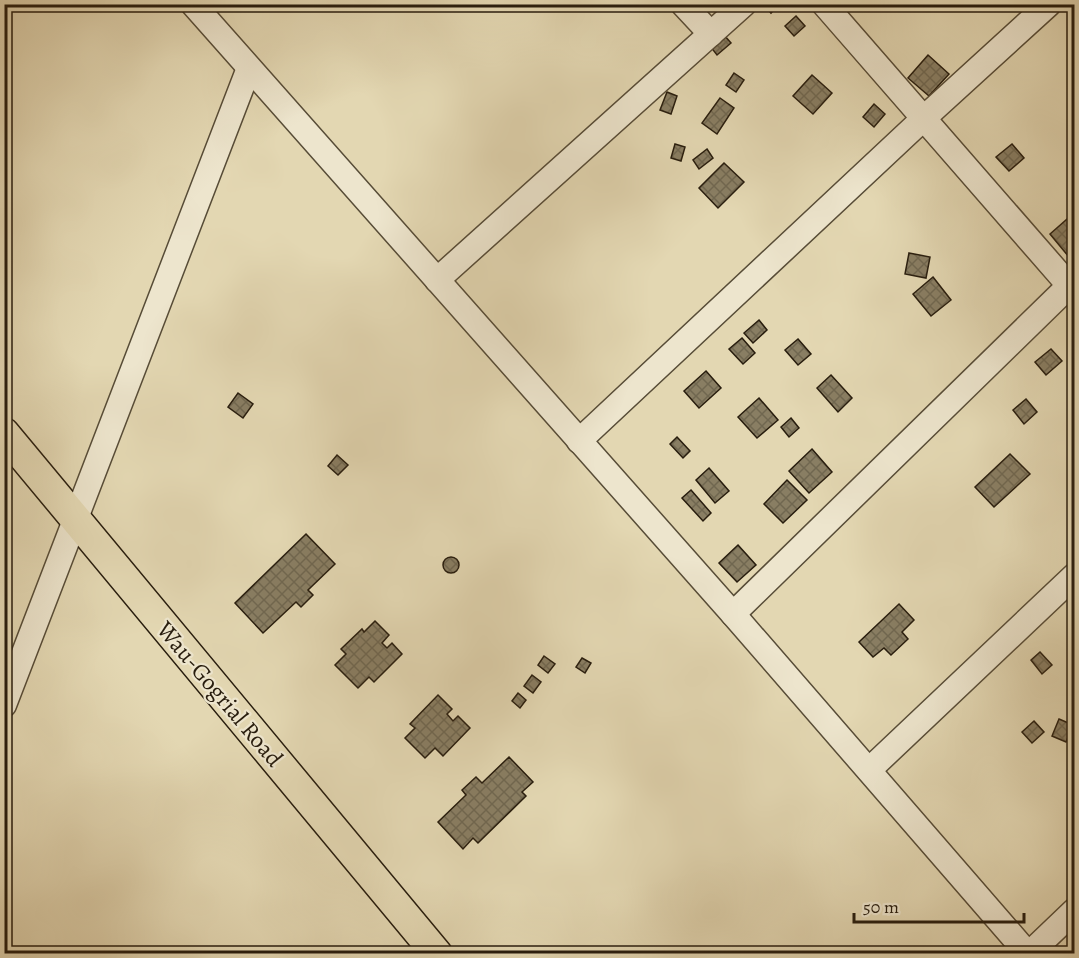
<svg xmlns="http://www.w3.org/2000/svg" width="1079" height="958" font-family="Alegreya,serif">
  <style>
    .building { fill: url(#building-cross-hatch); stroke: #281d0e; stroke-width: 1.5 }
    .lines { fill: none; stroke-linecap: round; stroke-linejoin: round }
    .minor-casing { stroke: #574c37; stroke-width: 27 }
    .major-casing { stroke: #281d0e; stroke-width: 33 }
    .minor { stroke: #ede5cd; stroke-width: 24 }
    .major { stroke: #e3d7b2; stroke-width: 30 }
    .labels { text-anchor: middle; stroke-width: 4.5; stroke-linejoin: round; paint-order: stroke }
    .street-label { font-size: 24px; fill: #281d0e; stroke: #ede5cd }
  </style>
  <defs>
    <pattern id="building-cross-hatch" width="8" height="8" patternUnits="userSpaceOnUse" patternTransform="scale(1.5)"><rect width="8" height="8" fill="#897e63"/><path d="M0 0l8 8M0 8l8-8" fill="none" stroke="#706750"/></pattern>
  </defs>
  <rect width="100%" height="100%" fill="#e3d7b2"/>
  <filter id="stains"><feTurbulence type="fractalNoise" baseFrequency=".00333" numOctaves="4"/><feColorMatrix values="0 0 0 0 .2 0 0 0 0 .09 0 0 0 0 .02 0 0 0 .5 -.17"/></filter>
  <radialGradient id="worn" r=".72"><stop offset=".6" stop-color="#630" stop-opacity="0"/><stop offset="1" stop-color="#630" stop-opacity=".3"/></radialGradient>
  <g class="building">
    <path d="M763,4H779L771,13Z"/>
    <path d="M796,16L805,26L794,36L785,26Z"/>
    <path d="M724,35L731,43L717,55L710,46Z"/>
    <path d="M928,55L949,74L929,96L908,78Z"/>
    <path d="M734,73L744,80L736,92L726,85Z"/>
    <path d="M812,75L832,93L813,114L793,96Z"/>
    <path d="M667,92L677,96L671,114L660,110Z"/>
    <path d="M720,98L734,108L717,134L702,123Z"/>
    <path d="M874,104L885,114L874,127L863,117Z"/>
    <path d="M675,144L685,147L681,161L671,158Z"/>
    <path d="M1012,144L1024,158L1009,171L996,157Z"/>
    <path d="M707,149L713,158L699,169L693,160Z"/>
    <path d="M724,163L744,182L718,208L699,188Z"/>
    <path d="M1074,213V253L1069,257L1050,234Z"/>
    <path d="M909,253L930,257L926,278L905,274Z"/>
    <path d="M933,277L951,300L931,316L913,294Z"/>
    <path d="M759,320L767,330L753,343L744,333Z"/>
    <path d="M742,338L755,353L743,364L729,349Z"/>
    <path d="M798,339L811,354L798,365L785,350Z"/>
    <path d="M1051,349L1062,361L1046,375L1035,362Z"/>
    <path d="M706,371L721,388L699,408L684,391Z"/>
    <path d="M831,375L852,398L838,412L817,388Z"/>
    <path d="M238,393L253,404L243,418L228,407Z"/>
    <path d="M759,398L778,420L757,438L738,417Z"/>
    <path d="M1026,399L1037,412L1024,424L1013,410Z"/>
    <path d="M791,418L799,428L789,437L781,427Z"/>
    <path d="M677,437L690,451L683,458L670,444Z"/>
    <path d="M812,449L832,472L809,493L789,471Z"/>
    <path d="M1010,454L1030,474L994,507L975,487Z"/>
    <path d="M337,455L348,465L338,475L328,466Z"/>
    <path d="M709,468L729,491L715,503L696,480Z"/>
    <path d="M787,480L807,500L783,523L764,504Z"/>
    <path d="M691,490L711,513L703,521L682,498Z"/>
    <path d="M306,534L335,564L308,590L313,595L301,607L296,602L263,633L235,603Z"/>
    <path d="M738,545L756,565L737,582L719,563Z"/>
    <circle cx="451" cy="565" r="8"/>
    <path d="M899,604L914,620L902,632L908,639L891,655L884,648L873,657L859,642Z"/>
    <path d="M375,621L389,635L382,643L387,648L392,643L402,654L374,682L369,677L358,688L335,665L346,654L341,649L362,629L364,632Z"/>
    <path d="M1040,652L1052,665L1042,674L1031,660Z"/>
    <path d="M544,656L555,664L548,673L538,665Z"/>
    <path d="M582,658L591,663L585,673L576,667Z"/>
    <path d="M532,675L541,682L533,693L524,686Z"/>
    <path d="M518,693L526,700L520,708L512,701Z"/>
    <path d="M438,695L452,709L447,714L453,721L458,716L470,728L443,756L435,748L425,758L405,738L415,728L410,724Z"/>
    <path d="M1059,719L1073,725L1066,742L1052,736Z"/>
    <path d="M1034,721L1044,732L1032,743L1022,732Z"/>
    <path d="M509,757L533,782L522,792L526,796L478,843L473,838L463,849L438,822L466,795L462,790L476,777L482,783Z"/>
  </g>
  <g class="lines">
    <g class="minor-casing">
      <g id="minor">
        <path d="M193,4L733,614L1028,954"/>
        <path d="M683,4L711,34"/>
        <path d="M824,4L1074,291"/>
        <path d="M437,280L744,4"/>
        <path d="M579,441L924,118L1049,4"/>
        <path d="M733,614L1074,281"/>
        <path d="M4,705L249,68"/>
        <path d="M869,770L1074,576"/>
        <path d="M1029,954L1074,911"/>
      </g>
    </g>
    <g class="major-casing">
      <path id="major" d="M4,433L437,954"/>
    </g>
    <use href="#minor" class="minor"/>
    <use href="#major" class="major"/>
  </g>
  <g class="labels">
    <g class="street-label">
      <text transform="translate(220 694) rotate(50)" y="8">Wau-Gogrial Road</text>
    </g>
  </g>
  <rect width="1079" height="958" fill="none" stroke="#e3d7b2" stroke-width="24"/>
  <rect x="6" y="6" width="1067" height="946" fill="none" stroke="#281d0e" stroke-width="3"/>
  <rect x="12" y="12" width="1055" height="934" fill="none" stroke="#281d0e" stroke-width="1.5"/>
  <path d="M854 913v9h170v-9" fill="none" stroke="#281d0e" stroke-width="3"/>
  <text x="863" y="913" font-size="18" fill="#281d0e" stroke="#ede5cd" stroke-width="4.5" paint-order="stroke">50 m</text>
  <rect width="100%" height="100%" filter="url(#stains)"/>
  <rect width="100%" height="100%" fill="url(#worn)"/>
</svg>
